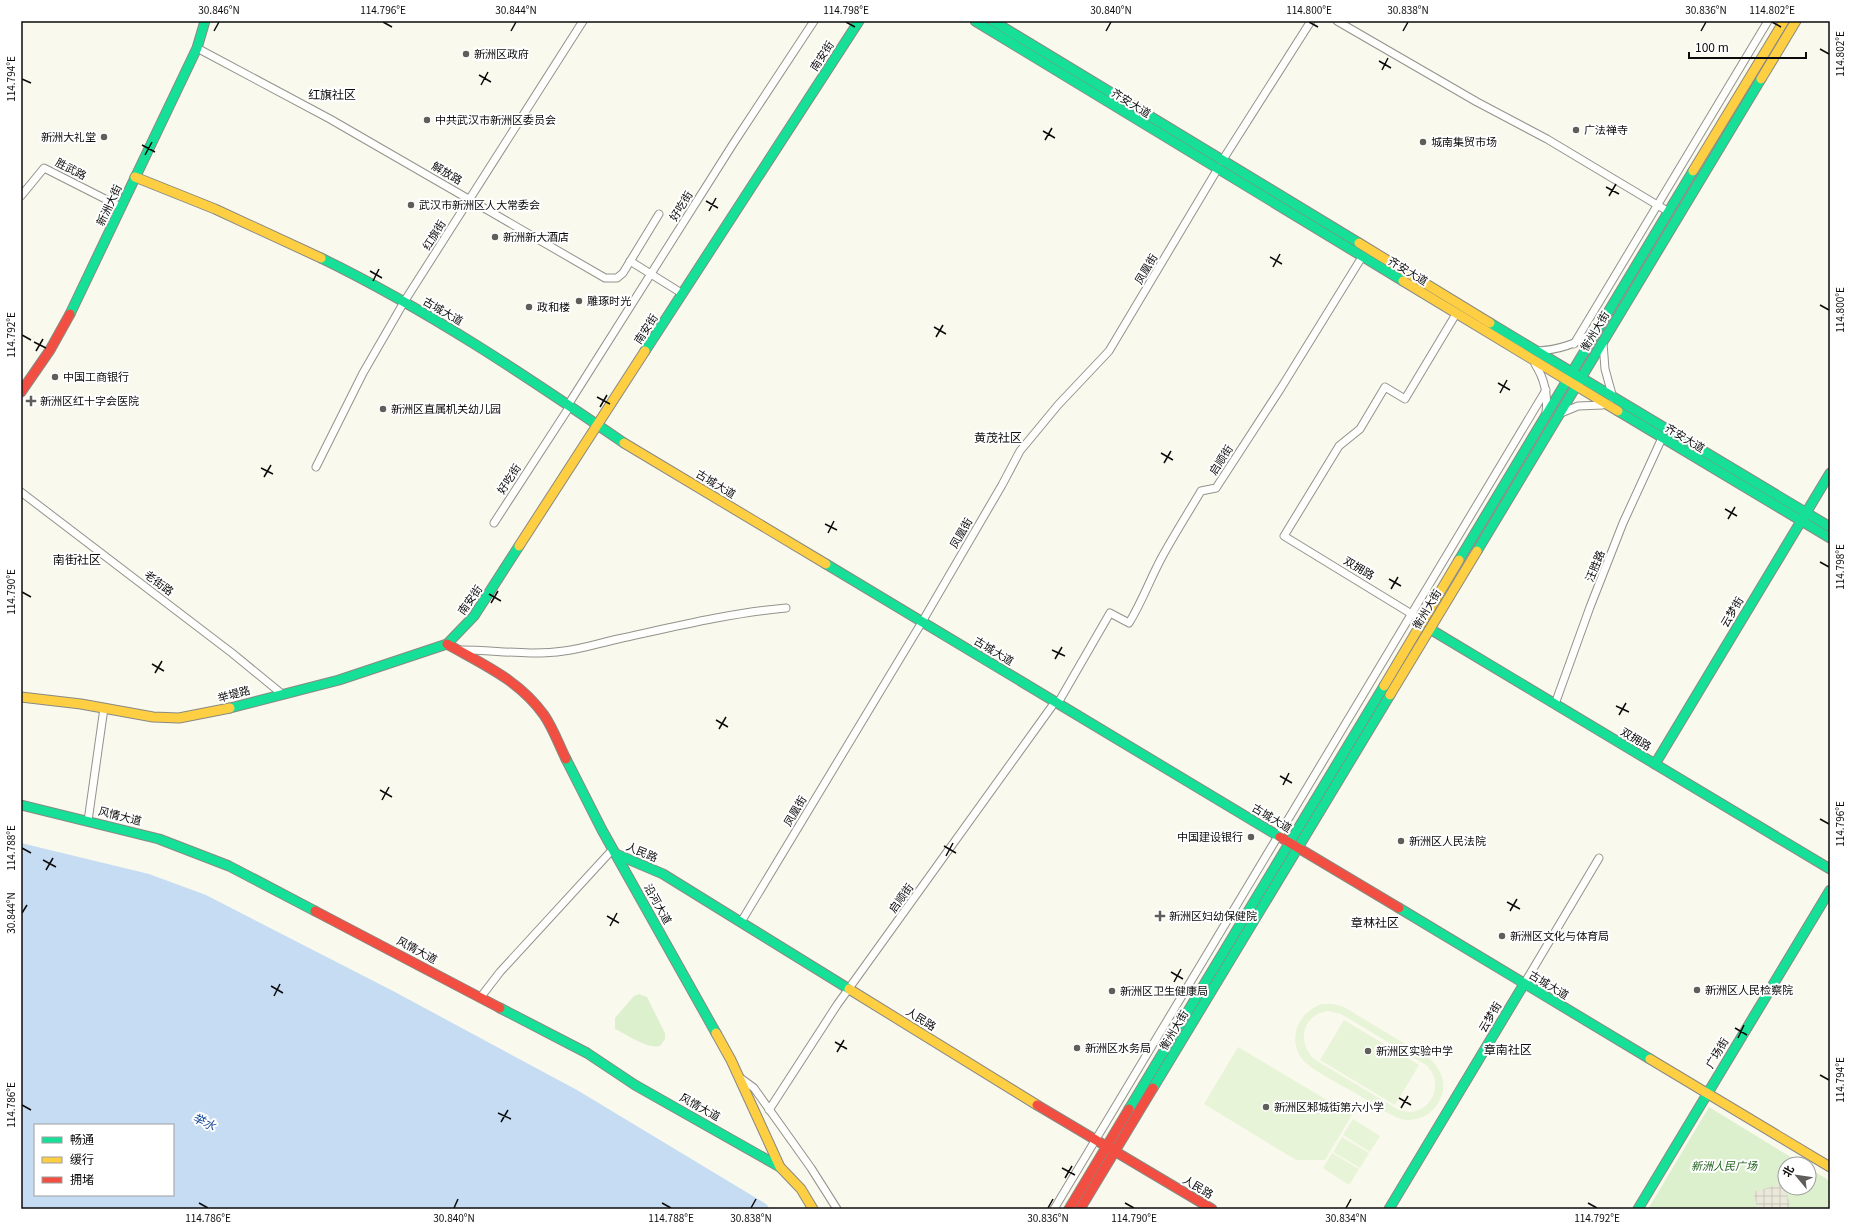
<svg xmlns="http://www.w3.org/2000/svg" width="1851" height="1230" font-family="Georgia,'Noto Sans SC',serif">
  <style>
    .grass { fill: #ddf0cd }
    .pitch { fill: #e8f4d7; fill-rule: evenodd }
    .plaza { fill: url(#plaza-grid) }
    .water { fill: #c5dcf3; fill-rule: evenodd }
    .lines { fill: none; stroke-linecap: round; stroke-linejoin: round }
    .street-casing { stroke: #93928d; stroke-width: 9 }
    .fast-casing { stroke: #898983; stroke-width: 11 }
    .slow-casing { stroke: #898983; stroke-width: 11 }
    .jam-casing { stroke: #898983; stroke-width: 11 }
    .street { stroke: #fefefc; stroke-width: 7 }
    .fast { stroke: #16e098; stroke-width: 9 }
    .slow { stroke: #ffcf43; stroke-width: 9 }
    .jam { stroke: #f24e42; stroke-width: 9 }
    .ticks { fill: none; stroke: #0b0b0b; stroke-width: 1.5 }
    .poi-dot { fill: #5f5e5a; stroke: #fff; stroke-width: 1.5 }
    .labels { text-anchor: middle; stroke-width: 4; stroke-linejoin: round; paint-order: stroke }
    .poi-label { font-size: 11px; fill: #0b0b0b; stroke: #fff; text-anchor: start }
    .street-label { font-size: 11px; fill: #0b0b0b; stroke: #fff }
    .park-label { font-size: 11px; font-style: italic; fill: #1f611c; stroke: #fff }
    .neighbourhood-label { font-size: 12px; fill: #0b0b0b; stroke: #fff }
    .water-label { font-size: 12px; font-style: italic; fill: #164b9a; stroke: #fff }
    .neatline { fill: none; stroke: #0b0b0b; stroke-width: 1.5 }
    .ticks-label { font-size: 10px; text-anchor: middle; fill: #0b0b0b }
  </style>
  <defs>
    <pattern id="plaza-grid" width="8" height="8" patternUnits="userSpaceOnUse"><rect width="8" height="8" fill="#eae8d9"/><path d="M0 4h8M4 0v8" fill="none" stroke="#c7c6b9"/></pattern>
  </defs>
  <rect width="100%" height="100%" fill="#faf9ed"/>
  <g class="grass">
    <path d="M639,994L647,997L665,1033V1039L660,1046C646,1049 628,1035 615,1029V1018L634,996Z"/>
    <path d="M1709,1107L1802,1164H1785V1188H1809V1168L1830,1181V1209H1648Z"/>
  </g>
  <g class="pitch">
    <path d="M1322,1004H1333L1344,1007L1430,1059C1441,1069 1447,1083 1441,1097C1436,1111 1423,1120 1408,1120C1404,1120 1400,1119 1396,1117C1384,1112 1372,1103 1360,1096C1344,1086 1314,1072 1303,1060C1286,1039 1299,1011 1322,1004ZM1328,1011L1341,1014L1426,1065C1448,1086 1427,1120 1399,1110L1314,1059C1296,1042 1303,1014 1328,1011Z"/>
    <path d="M1344,1020L1419,1065L1395,1105L1320,1060Z"/>
    <path d="M1238,1047L1352,1115L1325,1160H1296L1204,1104Z"/>
    <path d="M1353,1119L1380,1136L1370,1152L1343,1135Z"/>
    <path d="M1342,1137L1369,1153L1360,1168L1333,1152Z"/>
    <path d="M1332,1153L1359,1169L1349,1185L1323,1168Z"/>
  </g>
  <path class="plaza" d="M1784,1183L1791,1209H1758L1753,1192Z"/>
  <path class="water" d="M21,843L149,874L206,895L393,991L577,1090L766,1204L770,1209H21ZM35,1125H173V1195H35Z"/>
  <g class="lines">
    <g class="street-casing">
      <g id="street">
        <path d="M1337,21L1477,102L1547,139L1669,212"/>
        <path d="M197,48L330,119L605,278H617L623,273L659,214"/>
        <path d="M1222,161L1311,21"/>
        <path d="M21,196L44,168L121,207"/>
        <path d="M630,261L683,294"/>
        <path d="M1603,343L1605,369L1613,398"/>
        <path d="M1574,344L1768,21"/>
        <path d="M1537,351C1558,350 1577,344 1594,332"/>
        <path d="M1535,364C1544,378 1548,396 1546,413"/>
        <path d="M568,405L733,144L814,21"/>
        <path d="M1561,413L1578,406L1603,405"/>
        <path d="M316,467L363,373L404,302L583,21"/>
        <path d="M21,492L232,653L282,694"/>
        <path d="M494,523L570,406"/>
        <path d="M1423,621L1284,536L1339,446L1360,429L1385,387L1405,399L1456,314"/>
        <path d="M461,650C495,650 530,656 564,651C582,649 600,643 618,639C673,627 729,613 786,608"/>
        <path d="M1058,703L1110,613L1129,623C1142,602 1150,579 1162,557C1174,535 1188,513 1201,491L1216,488L1281,388L1362,257"/>
        <path d="M1555,704L1590,607L1623,523L1662,438"/>
        <path d="M88,821L104,708"/>
        <path d="M741,922L922,622L1002,485L1020,451L1058,405L1109,351L1217,170"/>
        <path d="M1524,984L1599,858"/>
        <path d="M480,998L500,972L613,849"/>
        <path d="M739,1077L754,1088L811,1168L837,1209"/>
        <path d="M769,1110L837,1005L1055,702"/>
        <path d="M1054,1209L1546,390"/>
      </g>
    </g>
    <g class="fast-casing">
      <g id="fast">
        <path d="M975,21L1403,281"/>
        <path d="M993,21L1359,243"/>
        <path d="M321,258C428,310 526,376 624,443"/>
        <path d="M70,314L197,48L205,21"/>
        <path d="M1490,323L1830,527"/>
        <path d="M645,351L859,21"/>
        <path d="M1618,411L1830,538"/>
        <path d="M1477,551L1761,79"/>
        <path d="M1459,560L1693,171"/>
        <path d="M826,564L1280,837"/>
        <path d="M1430,629L1830,869"/>
        <path d="M230,708L339,680L447,644L474,616L519,546"/>
        <path d="M566,759L602,830L716,1033"/>
        <path d="M1655,764L1830,473"/>
        <path d="M21,805L159,839L229,866L315,911"/>
        <path d="M616,854L663,874L849,989"/>
        <path d="M1399,908L1650,1059"/>
        <path d="M500,1008L587,1053L635,1085L780,1167"/>
        <path d="M1153,1088L1390,695"/>
        <path d="M1129,1109L1384,686"/>
        <path d="M1389,1209L1524,984"/>
        <path d="M1638,1209L1830,890"/>
      </g>
    </g>
    <g class="slow-casing">
      <g id="slow">
        <path d="M1761,79L1796,21"/>
        <path d="M1693,171L1784,21"/>
        <path d="M135,177L215,209L321,258"/>
        <path d="M1359,243L1490,323"/>
        <path d="M1403,281L1618,411"/>
        <path d="M624,443L826,564"/>
        <path d="M519,546L645,351"/>
        <path d="M1384,686L1459,560"/>
        <path d="M1390,695L1477,551"/>
        <path d="M21,697L81,704L153,717L179,718L230,708"/>
        <path d="M849,989L1037,1105"/>
        <path d="M716,1033L731,1060L780,1167L801,1189L813,1209"/>
        <path d="M1650,1059L1830,1167"/>
      </g>
    </g>
    <g class="jam-casing">
      <g id="jam">
        <path d="M21,392L50,350L70,314"/>
        <path d="M447,644C484,665 519,680 544,715C553,728 559,745 566,759"/>
        <path d="M1280,837L1399,908"/>
        <path d="M315,911L500,1008"/>
        <path d="M1037,1105L1212,1209"/>
        <path d="M1069,1209L1129,1109"/>
        <path d="M1080,1209L1153,1088"/>
      </g>
    </g>
    <use href="#street" class="street"/>
    <use href="#fast" class="fast"/>
    <use href="#slow" class="slow"/>
    <use href="#jam" class="jam"/>
  </g>
  <path class="ticks" d="M383,22L392,27M846,22L855,27M1309,22L1318,27M1772,22L1781,27M214,31L219,22M511,31L516,22M1106,31L1111,22M1403,31L1408,22M1701,31L1706,22M1820,49L1829,54M1379,61L1391,68M1382,70L1388,58M479,75L491,82M22,79L31,83M481,85L488,72M1043,131L1055,138M1045,140L1052,128M142,145L155,152M145,155L152,142M1606,187L1619,194M1609,196L1616,184M706,201L718,208M709,211L716,198M1270,257L1282,264M1273,267L1280,254M370,271L382,278M373,281L379,269M1820,305L1829,310M934,327L946,334M22,335L31,340M936,337L943,325M34,342L46,348M36,351L43,339M1498,383L1510,390M1500,393L1507,380M597,397L610,404M600,407L607,395M1161,453L1173,460M1164,463L1171,451M261,468L273,474M264,477L271,465M1725,509L1737,516M1728,519L1735,507M825,524L837,530M828,533L834,521M1820,562L1829,567M1389,579L1401,586M1391,589L1398,577M22,592L31,597M489,594L501,601M491,603L498,591M1052,650L1065,656M1055,659L1062,647M152,664L164,671M155,673L162,661M1616,706L1629,712M1619,715L1626,703M716,720L728,727M719,729L726,717M1280,776L1292,783M1283,785L1289,773M380,790L392,797M382,800L389,787M1820,819L1829,824M944,846L956,853M22,848L31,853M946,856L953,843M43,860L56,867M46,870L53,858M1507,902L1520,909M1510,911L1517,899M22,913L27,905M607,916L619,923M610,926L617,913M1171,972L1183,979M1174,982L1181,969M271,986L283,993M274,996L280,984M1735,1028L1747,1035M1738,1038L1744,1025M835,1042L847,1049M837,1052L844,1040M1820,1075L1829,1080M1399,1098L1411,1105M22,1105L31,1110M1401,1108L1408,1096M498,1113L511,1119M501,1122L508,1110M1062,1168L1075,1175M1065,1178L1072,1166M199,1203L208,1208M662,1203L671,1208M1125,1203L1134,1208M1588,1203L1597,1208M454,1208L458,1199M751,1208L756,1199M1048,1208L1053,1199M1346,1208L1351,1199"/>
  <g class="poi-dot">
    <circle cx="466" cy="54" r="4"/>
    <circle cx="427" cy="120" r="4"/>
    <circle cx="1576" cy="130" r="4"/>
    <circle cx="104" cy="137" r="4"/>
    <circle cx="1423" cy="142" r="4"/>
    <circle cx="411" cy="205" r="4"/>
    <circle cx="495" cy="237" r="4"/>
    <circle cx="579" cy="301" r="4"/>
    <circle cx="529" cy="307" r="4"/>
    <circle cx="55" cy="377" r="4"/>
    <path d="M29 395h4v4h4v4h-4v4h-4v-4h-4v-4h4z"/>
    <circle cx="383" cy="409" r="4"/>
    <circle cx="1251" cy="837" r="4"/>
    <circle cx="1401" cy="841" r="4"/>
    <path d="M1158 910h4v4h4v4h-4v4h-4v-4h-4v-4h4z"/>
    <circle cx="1502" cy="936" r="4"/>
    <circle cx="1697" cy="990" r="4"/>
    <circle cx="1112" cy="991" r="4"/>
    <circle cx="1077" cy="1048" r="4"/>
    <circle cx="1368" cy="1051" r="4"/>
    <circle cx="1266" cy="1107" r="4"/>
  </g>
  <g class="labels">
    <g class="poi-label">
      <text x="474" y="58">新洲区政府</text>
      <text x="435" y="124">中共武汉市新洲区委员会</text>
      <text x="1584" y="134">广法禅寺</text>
      <text x="96" y="141" text-anchor="end">新洲大礼堂</text>
      <text x="1431" y="146">城南集贸市场</text>
      <text x="419" y="209">武汉市新洲区人大常委会</text>
      <text x="503" y="241">新洲新大酒店</text>
      <text x="587" y="305">雕琢时光</text>
      <text x="537" y="311">政和楼</text>
      <text x="63" y="381">中国工商银行</text>
      <text x="40" y="405">新洲区红十字会医院</text>
      <text x="391" y="413">新洲区直属机关幼儿园</text>
      <text x="1243" y="841" text-anchor="end">中国建设银行</text>
      <text x="1409" y="845">新洲区人民法院</text>
      <text x="1169" y="920">新洲区妇幼保健院</text>
      <text x="1510" y="940">新洲区文化与体育局</text>
      <text x="1705" y="994">新洲区人民检察院</text>
      <text x="1120" y="995">新洲区卫生健康局</text>
      <text x="1085" y="1052">新洲区水务局</text>
      <text x="1376" y="1055">新洲区实验中学</text>
      <text x="1274" y="1111">新洲区邾城街第六小学</text>
    </g>
    <g class="street-label">
      <text transform="translate(822 56) rotate(-57)" y="4">南安街</text>
      <text transform="translate(1131 103) rotate(32)" y="4">齐安大道</text>
      <text transform="translate(71 169) rotate(27)" y="4">胜武路</text>
      <text transform="translate(447 173) rotate(30)" y="4">解放路</text>
      <text transform="translate(109 205) rotate(-65)" y="4">新洲大街</text>
      <text transform="translate(681 206) rotate(-58)" y="4">好吃街</text>
      <text transform="translate(434 235) rotate(-58)" y="4">红旗街</text>
      <text transform="translate(1146 269) rotate(-59)" y="4">凤凰街</text>
      <text transform="translate(1408 271) rotate(31)" y="4">齐安大道</text>
      <text transform="translate(443 311) rotate(30)" y="4">古城大道</text>
      <text transform="translate(646 329) rotate(-57)" y="4">南安街</text>
      <text transform="translate(1595 331) rotate(-59)" y="4">衡州大街</text>
      <text transform="translate(1685 438) rotate(31)" y="4">齐安大道</text>
      <text transform="translate(1221 460) rotate(-57)" y="4">启顺街</text>
      <text transform="translate(509 479) rotate(-57)" y="4">好吃街</text>
      <text transform="translate(716 484) rotate(31)" y="4">古城大道</text>
      <text transform="translate(961 533) rotate(-60)" y="4">凤凰街</text>
      <text transform="translate(1595 566) rotate(-68)" y="4">汪胜路</text>
      <text transform="translate(1359 568) rotate(31)" y="4">双拥路</text>
      <text transform="translate(159 583) rotate(37)" y="4">老街路</text>
      <text transform="translate(470 600) rotate(-55)" y="4">南安街</text>
      <text transform="translate(1427 609) rotate(-59)" y="4">衡州大街</text>
      <text transform="translate(1732 612) rotate(-59)" y="4">云梦街</text>
      <text transform="translate(994 651) rotate(31)" y="4">古城大道</text>
      <text transform="translate(234 694) rotate(-15)" y="4">举堤路</text>
      <text transform="translate(1636 739) rotate(31)" y="4">双拥路</text>
      <text transform="translate(795 811) rotate(-59)" y="4">凤凰街</text>
      <text transform="translate(120 816) rotate(14)" y="4">风情大道</text>
      <text transform="translate(1272 818) rotate(31)" y="4">古城大道</text>
      <text transform="translate(642 852) rotate(23)" y="4">人民路</text>
      <text transform="translate(901 898) rotate(-54)" y="4">启顺街</text>
      <text transform="translate(658 904) rotate(61)" y="4">沿河大道</text>
      <text transform="translate(417 950) rotate(28)" y="4">风情大道</text>
      <text transform="translate(1549 985) rotate(31)" y="4">古城大道</text>
      <text transform="translate(1490 1017) rotate(-59)" y="4">云梦街</text>
      <text transform="translate(921 1019) rotate(32)" y="4">人民路</text>
      <text transform="translate(1174 1030) rotate(-59)" y="4">衡州大街</text>
      <text transform="translate(1717 1053) rotate(-59)" y="4">广场街</text>
      <text transform="translate(700 1107) rotate(29)" y="4">风情大道</text>
      <text transform="translate(1198 1187) rotate(31)" y="4">人民路</text>
    </g>
    <g class="park-label">
      <text x="1724" y="1170">新洲人民广场</text>
    </g>
    <g class="neighbourhood-label">
      <text x="332" y="99">红旗社区</text>
      <text x="998" y="442">黄茂社区</text>
      <text x="77" y="564">南街社区</text>
      <text x="1375" y="927">章林社区</text>
      <text x="1508" y="1054">章南社区</text>
    </g>
    <g class="water-label">
      <text transform="translate(204 1122) rotate(25)" y="4">举水</text>
    </g>
  </g>
  <rect width="1851" height="1230" fill="none" stroke="#ffffff" stroke-width="44"/>
  <rect x="34" y="1124" width="140" height="72" fill="#ffffff" stroke="#9d9d9d"/>
  <rect x="42" y="1137" width="20" height="6" fill="#16e098" stroke="#9d9d9d"/>
  <text x="70" y="1144" font-size="12" fill="#0b0b0b">畅通</text>
  <rect x="42" y="1157" width="20" height="6" fill="#ffcf43" stroke="#9d9d9d"/>
  <text x="70" y="1164" font-size="12" fill="#0b0b0b">缓行</text>
  <rect x="42" y="1177" width="20" height="6" fill="#f24e42" stroke="#9d9d9d"/>
  <text x="70" y="1184" font-size="12" fill="#0b0b0b">拥堵</text>
  <g transform="translate(1797 1176) rotate(299)"><circle r="19" fill="#ffffff" stroke="#9d9d9d"/>
  <path d="M0-3L7 15L0 10L-7 15Z" fill="#5f5e5a"/>
  <text y="-6" font-size="11" font-weight="bold" text-anchor="middle" fill="#0b0b0b">北</text>
  </g>
  <path d="M1689 52v6h117v-6" fill="none" stroke="#0b0b0b" stroke-width="2"/>
  <text x="1695" y="52" font-size="12" fill="#0b0b0b" stroke="#ffffff" stroke-width="3" paint-order="stroke">100 m</text>
  <rect x="22" y="22" width="1807" height="1186" class="neatline"/>
  <g class="ticks-label">
    <text x="219" y="14">30.846°N</text>
    <text x="383" y="14">114.796°E</text>
    <text x="516" y="14">30.844°N</text>
    <text x="846" y="14">114.798°E</text>
    <text x="1111" y="14">30.840°N</text>
    <text x="1309" y="14">114.800°E</text>
    <text x="1408" y="14">30.838°N</text>
    <text x="1706" y="14">30.836°N</text>
    <text x="1772" y="14">114.802°E</text>
    <text transform="translate(1840 54) rotate(-90)" y="4">114.802°E</text>
    <text transform="translate(11 79) rotate(-90)" y="4">114.794°E</text>
    <text transform="translate(1840 310) rotate(-90)" y="4">114.800°E</text>
    <text transform="translate(11 335) rotate(-90)" y="4">114.792°E</text>
    <text transform="translate(1840 567) rotate(-90)" y="4">114.798°E</text>
    <text transform="translate(11 592) rotate(-90)" y="4">114.790°E</text>
    <text transform="translate(1840 824) rotate(-90)" y="4">114.796°E</text>
    <text transform="translate(11 848) rotate(-90)" y="4">114.788°E</text>
    <text transform="translate(11 913) rotate(-90)" y="4">30.844°N</text>
    <text transform="translate(1840 1080) rotate(-90)" y="4">114.794°E</text>
    <text transform="translate(11 1105) rotate(-90)" y="4">114.786°E</text>
    <text x="208" y="1222">114.786°E</text>
    <text x="454" y="1222">30.840°N</text>
    <text x="671" y="1222">114.788°E</text>
    <text x="751" y="1222">30.838°N</text>
    <text x="1048" y="1222">30.836°N</text>
    <text x="1134" y="1222">114.790°E</text>
    <text x="1346" y="1222">30.834°N</text>
    <text x="1597" y="1222">114.792°E</text>
  </g>
</svg>
